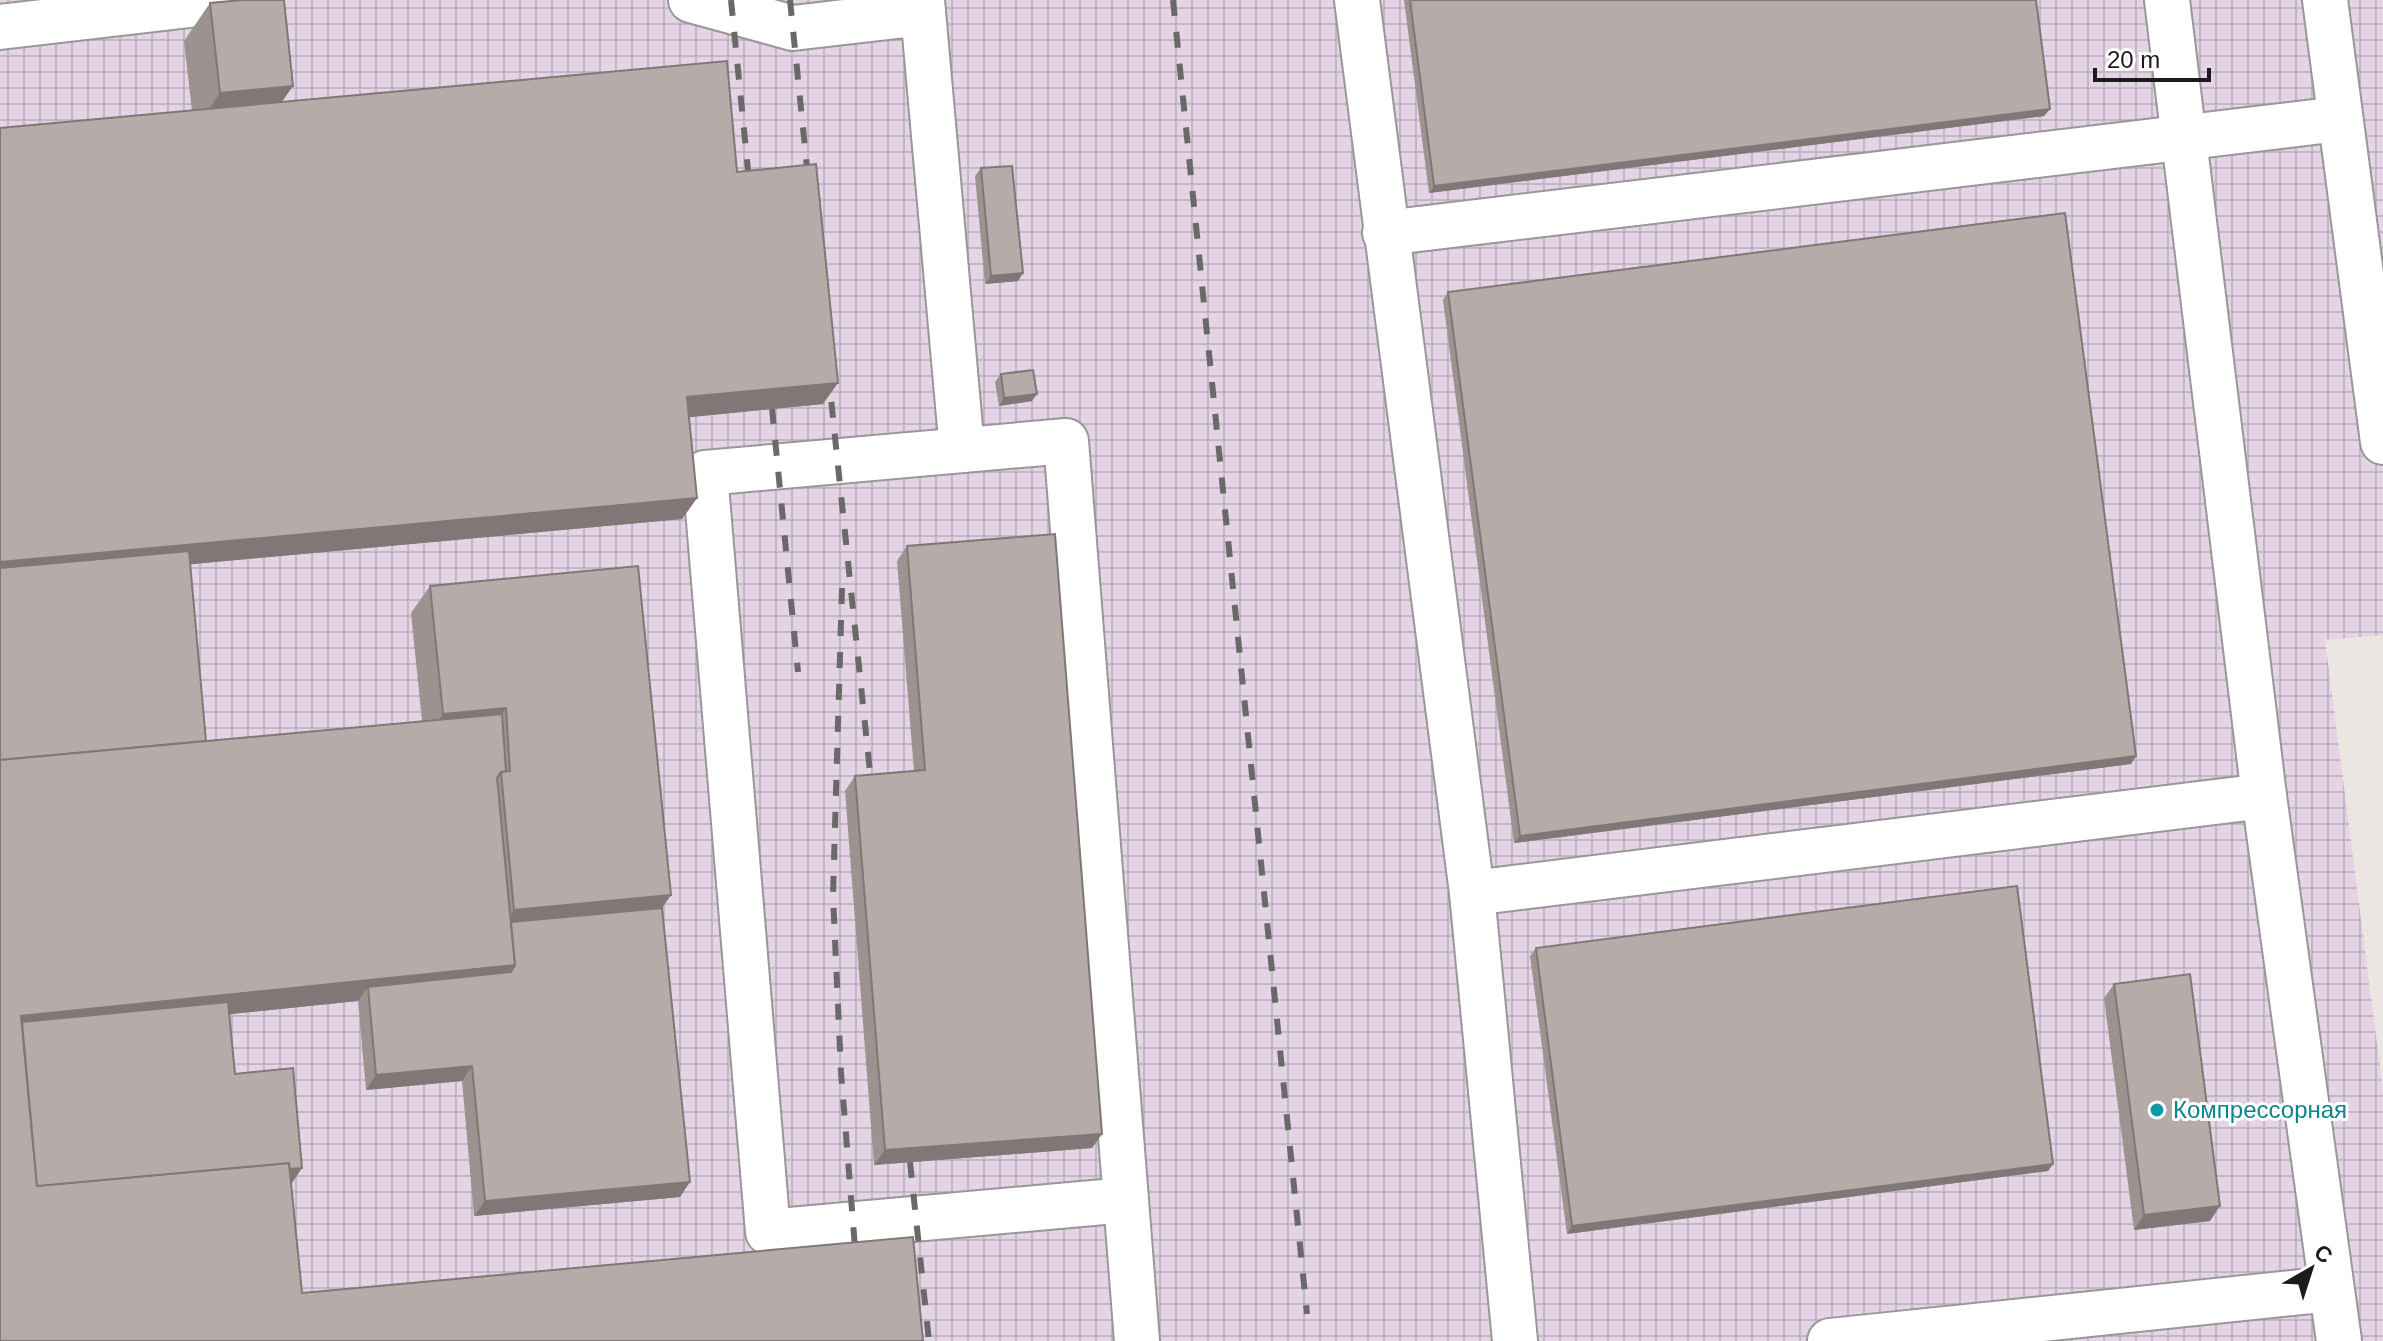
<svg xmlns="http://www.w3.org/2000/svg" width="2383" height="1341" font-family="Arial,sans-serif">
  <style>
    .industrial { fill: url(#industrial-grid) }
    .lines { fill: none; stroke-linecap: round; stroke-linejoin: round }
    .minor-casing { stroke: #989898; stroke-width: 48 }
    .minor { stroke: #fff; stroke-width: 44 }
    .rail { stroke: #696969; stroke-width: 6; stroke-dasharray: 16 16; stroke-linecap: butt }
    .wall { fill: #9c9390 }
    .shaded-wall { fill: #7f7876 }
    .building { fill: #b5aba8; stroke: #7f7876; stroke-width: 2 }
    .culture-dot { fill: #0f9aa8; stroke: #fff; stroke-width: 3 }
    .labels { text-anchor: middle; stroke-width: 6; stroke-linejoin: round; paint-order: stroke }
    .culture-label { font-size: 24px; fill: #0d838f; stroke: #fff; text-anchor: start }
  </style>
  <defs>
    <pattern id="industrial-grid" width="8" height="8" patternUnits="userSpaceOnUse" patternTransform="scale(2)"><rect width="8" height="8" fill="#e4d4e5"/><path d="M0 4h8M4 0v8" fill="none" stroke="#c3b5c4"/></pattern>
  </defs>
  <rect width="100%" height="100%" fill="#ece6e2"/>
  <path class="industrial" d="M0,0H2383V635L2325,640L2383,1090V1341H0Z"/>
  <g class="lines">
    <g class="minor-casing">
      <g id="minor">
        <path d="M691,0L793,28L923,13"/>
        <path d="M922,0L962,450"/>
        <path d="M1357,0L1472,893L1515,1341"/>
        <path d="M2167,0L2264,796L2339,1341"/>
        <path d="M2325,0L2383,442"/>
        <path d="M0,27L233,0"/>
        <path d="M1385,233L2339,119"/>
        <path d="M1066,441L1126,1200L768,1232L705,473Z"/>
        <path d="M1472,893L2264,796"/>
        <path d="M1126,1200L1137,1341"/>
        <path d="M1830,1341L2331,1289"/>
      </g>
    </g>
    <use href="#minor" class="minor"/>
    <g class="rail">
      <path d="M731,0L750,190"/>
      <path d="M790,0L809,187"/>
      <path d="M1173,0L1307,1314"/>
      <path d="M828,370L872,791"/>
      <path d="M772,408L798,672"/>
      <path d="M842,588L833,895L841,1072L856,1260"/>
      <path d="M910,1162L929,1341"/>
    </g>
  </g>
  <g class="wall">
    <path d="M1404,0H2036L2050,109L2044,116L1429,193Z"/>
    <path d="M210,3L282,102L737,172L823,404L689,417L697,498L682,519L190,564L206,741L422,721L411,613L430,586L671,895L662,908L680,1197L474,1216L462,1081L366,1090L358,1001L229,1014L235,1074L292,1183H291L302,1293L0,1341L192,111L184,41Z"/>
    <path d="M981,168L1023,273L1018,281L985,284L975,176Z"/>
    <path d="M1448,292L2136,756L2131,764L1514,843L1443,300Z"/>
    <path d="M1001,374L1032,401L999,406L995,382Z"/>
    <path d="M907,546L1102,1134L1092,1148L874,1165L845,791L855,776L914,771L897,561Z"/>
    <path d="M1536,948L2053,1164L2048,1171L1567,1234L1530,956Z"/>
    <path d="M2114,984L2210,1221L2134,1230L2104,998Z"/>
  </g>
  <g class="shaded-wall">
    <path d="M293,86L267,123L194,131L220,93Z"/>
    <path d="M2050,109L2044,116L1429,193L1434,186Z"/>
    <path d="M1023,273L1018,281L985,284L991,276Z"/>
    <path d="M838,383L823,404L672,419L687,397Z"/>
    <path d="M1037,394L1032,401L999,406L1004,398Z"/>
    <path d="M697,498L682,519L0,582V562Z"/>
    <path d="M506,708L487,735L424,742L443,714Z"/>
    <path d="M2136,756L2131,764L1514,843L1520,836Z"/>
    <path d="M671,895L651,923L495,937L514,910Z"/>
    <path d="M515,965L500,987H368L358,1001L18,1036L21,1016Z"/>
    <path d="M472,1066L462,1081L366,1090L376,1075Z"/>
    <path d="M1102,1134L1092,1148L874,1165L885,1150Z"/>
    <path d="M2053,1164L2048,1171L1567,1234L1572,1226Z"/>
    <path d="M302,1168L292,1183L22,1207Z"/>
    <path d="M690,1182L680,1197L474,1216L485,1201Z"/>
    <path d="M2220,1206L2210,1221L2134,1230L2144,1215Z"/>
  </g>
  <g class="building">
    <path d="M241,0H284L293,86L220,93L210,3Z"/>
    <path d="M1410,0H2036L2050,109L1434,186Z"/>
    <path d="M727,61L737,172L816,164L838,383L687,397L697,498L0,562V128Z"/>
    <path d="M1012,166L1023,273L991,276L981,168Z"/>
    <path d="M2065,213L2136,756L1520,836L1448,292Z"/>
    <path d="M1033,370L1037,394L1004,398L1001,374Z"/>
    <path d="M1055,534L1102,1134L885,1150L855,776L925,770L907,546Z"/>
    <path d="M189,551L206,741L0,760V568Z"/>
    <path d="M638,566L671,895L514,910L501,772L510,771L506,708L443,714L430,586Z"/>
    <path d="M502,714L506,771L501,772L497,778L515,965L21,1016L37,1186L289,1163L302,1293L913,1237L923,1341H0V760Z"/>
    <path d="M2017,886L2053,1164L1572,1226L1536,948Z"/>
    <path d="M662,908L690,1182L485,1201L472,1066L376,1075L368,987L511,972L515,965L511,922Z"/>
    <path d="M2190,974L2220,1206L2144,1215L2114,984Z"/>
    <path d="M228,1002L235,1074L293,1068L302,1168L290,1169L289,1163L37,1186L22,1022Z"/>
  </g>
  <circle class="culture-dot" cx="2157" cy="1110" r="8"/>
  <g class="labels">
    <g class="culture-label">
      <text x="2173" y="1118">Компрессорная</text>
    </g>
  </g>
  <g transform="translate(2311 1269) rotate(39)" stroke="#ffffff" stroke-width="6" paint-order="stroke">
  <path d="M0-6L14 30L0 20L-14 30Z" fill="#1b1b1b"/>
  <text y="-12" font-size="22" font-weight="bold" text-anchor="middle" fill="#1b1b1b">С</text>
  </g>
  <path d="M2095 68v12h114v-12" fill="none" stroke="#1b1b1b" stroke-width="4"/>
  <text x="2107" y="68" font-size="24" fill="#1b1b1b" stroke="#ffffff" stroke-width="6" paint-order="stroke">20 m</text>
</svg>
